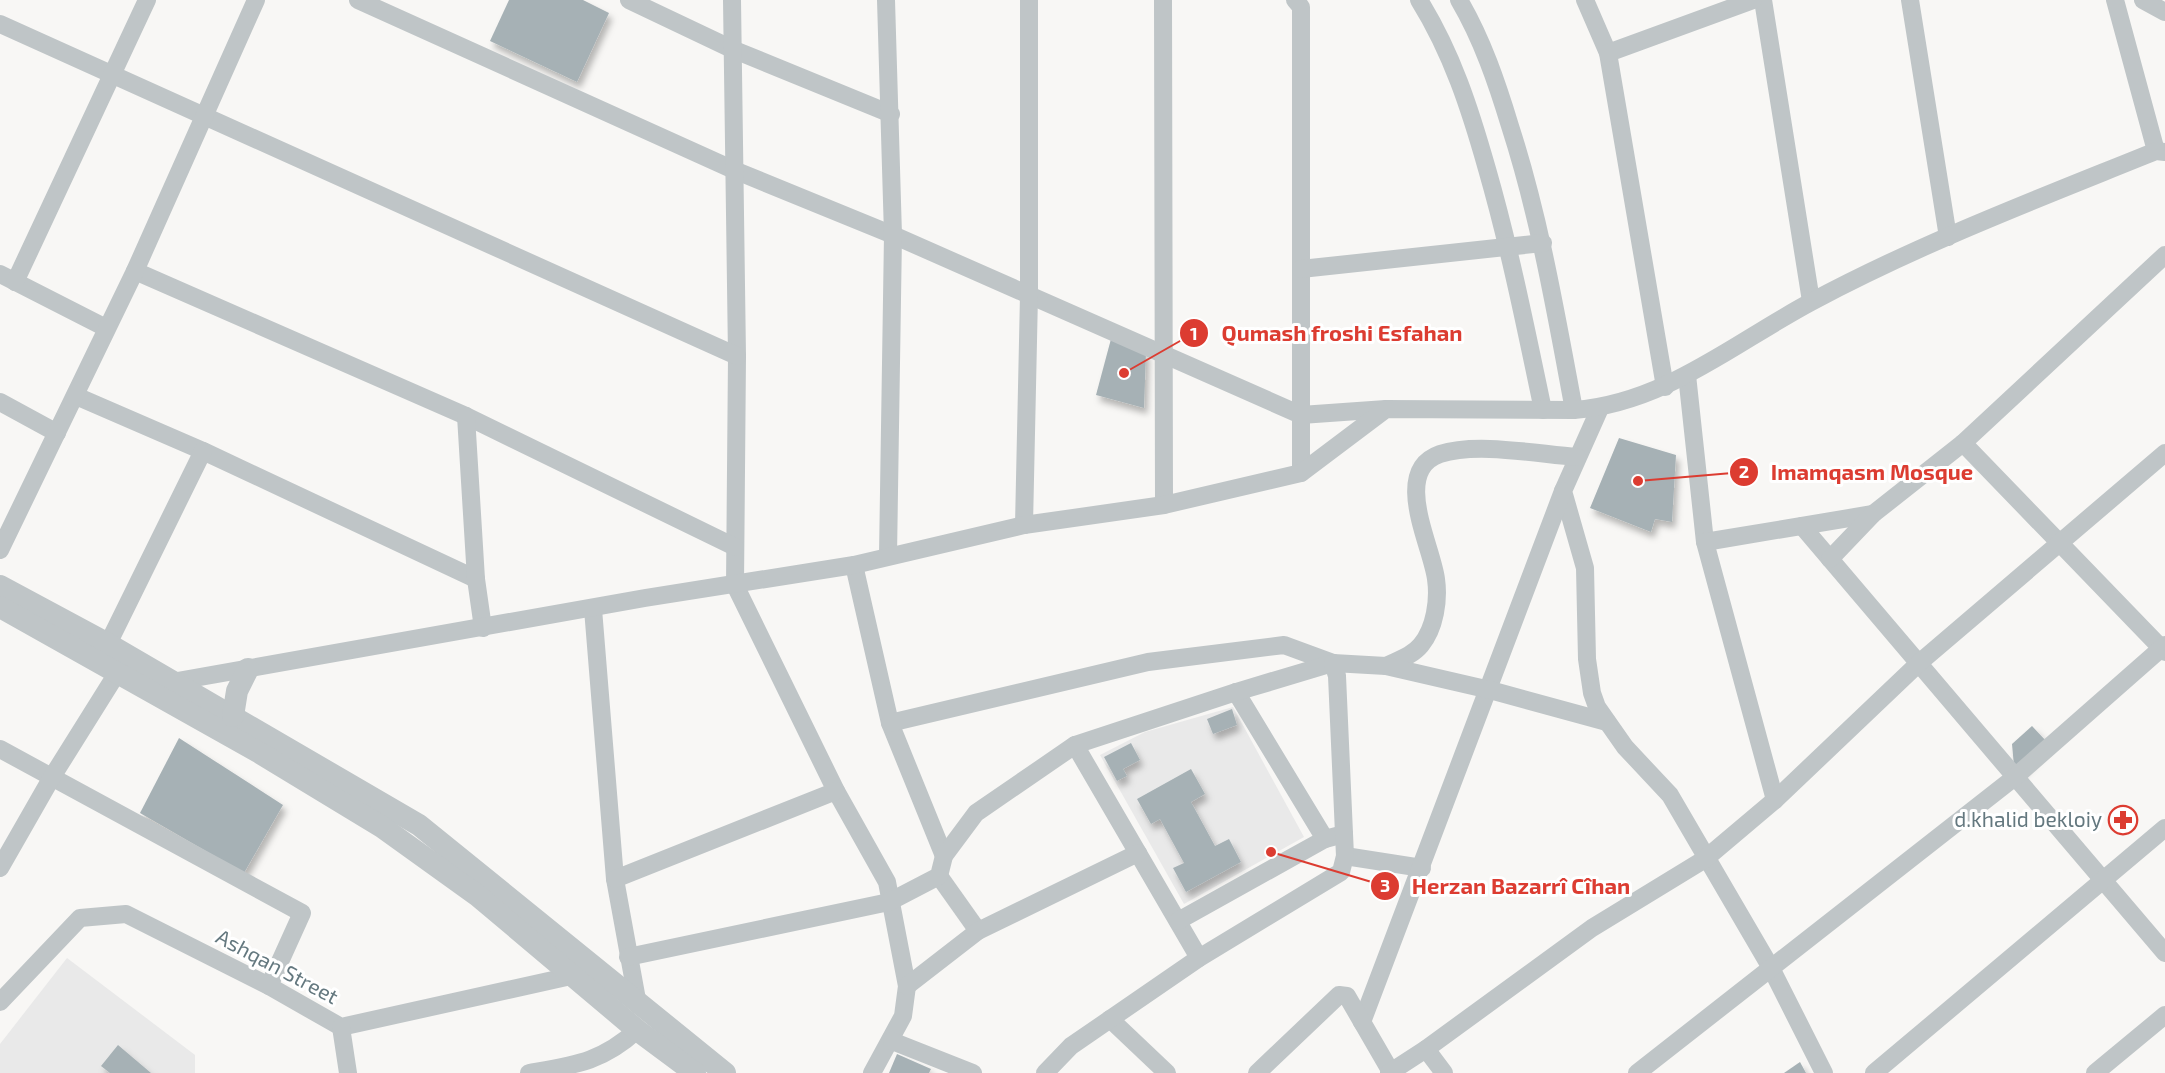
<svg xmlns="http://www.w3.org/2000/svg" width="2165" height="1073" font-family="'Exo 2',sans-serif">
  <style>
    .built { fill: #e9e9e9 }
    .building { fill: #a6b1b5; filter: url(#shadow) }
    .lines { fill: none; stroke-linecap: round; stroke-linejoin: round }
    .minor { stroke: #bfc5c7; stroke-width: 18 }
    .tertiary { stroke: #bfc5c7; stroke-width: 22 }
    .labels { text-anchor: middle; stroke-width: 6; stroke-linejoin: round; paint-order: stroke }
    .poi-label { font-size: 21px; fill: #64787f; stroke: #fff; text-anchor: end }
    .street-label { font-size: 21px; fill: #64787f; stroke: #fff }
    .leader { fill: none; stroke: #dc3c31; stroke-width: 2 }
    .callout-dot { fill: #dc3c31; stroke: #fff; stroke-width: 2 }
    .mark-label { font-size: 18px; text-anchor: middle; font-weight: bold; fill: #fff }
    .callout-label { font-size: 22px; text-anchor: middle; font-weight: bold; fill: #dc3c31; stroke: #fff; stroke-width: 6; stroke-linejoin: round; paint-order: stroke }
  </style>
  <defs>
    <filter id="shadow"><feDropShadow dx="3.5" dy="6" stdDeviation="3" flood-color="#0004"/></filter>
  </defs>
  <rect width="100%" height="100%" fill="#f8f7f5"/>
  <g class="built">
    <path d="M1233,707L1304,837L1184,904L1100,755L1145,732Z"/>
    <path d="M67,958L195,1055V1073H0V1044Z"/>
  </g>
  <g class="building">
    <path d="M509,0H583L609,13L577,82L490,41Z"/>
    <path d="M1111,339L1146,352L1144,408L1096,395Z"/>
    <path d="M1619,438L1676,455L1672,522L1655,519L1651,532L1590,508Z"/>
    <path d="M1232,709L1237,725L1213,734L1207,719Z"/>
    <path d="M2032,726L2047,742L2015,777L2012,744Z"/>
    <path d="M179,738L283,805L244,873L140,813Z"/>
    <path d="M1131,743L1140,760L1123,769L1127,776L1117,781L1104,757Z"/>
    <path d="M1191,769L1205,794L1191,802L1215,846L1229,839L1241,862L1186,892L1173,868L1184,863L1160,819L1151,824L1137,799Z"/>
    <path d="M118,1045L151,1073H110L101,1066Z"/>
    <path d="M897,1054L931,1069L929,1073H889Z"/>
    <path d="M1800,1062L1806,1073H1784Z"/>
  </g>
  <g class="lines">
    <g class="minor">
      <path d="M358,0L734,170L893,235L1301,415L1386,409"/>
      <path d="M629,0L732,49L891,114"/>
      <path d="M732,0L737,356L735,585L836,791L887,882L907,986L903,1016L872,1073"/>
      <path d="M886,0L893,235L888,556"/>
      <path d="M1163,0L1164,505"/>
      <path d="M1295,0L1301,7V473"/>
      <path d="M1419,0C1452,53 1470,109 1487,169C1510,249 1526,329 1543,410"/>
      <path d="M1459,0C1482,39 1497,83 1510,126C1540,219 1556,314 1574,410"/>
      <path d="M1585,0L1608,53L1665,387"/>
      <path d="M1763,0L1811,301"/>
      <path d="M1910,0L1948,237"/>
      <path d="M2115,0L2156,151"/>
      <path d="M2143,0L2165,12"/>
      <path d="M0,24L737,356"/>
      <path d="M1608,53L1753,0"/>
      <path d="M1301,269L1543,243"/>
      <path d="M135,271L466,416L735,547"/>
      <path d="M0,274L106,328"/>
      <path d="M15,282L147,0"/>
      <path d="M1687,375L1705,542L1775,800"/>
      <path d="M76,396L203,451L476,579"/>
      <path d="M0,402L57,433"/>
      <path d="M1600,408L1563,491L1585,568L1587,659L1592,693L1597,707L1625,747L1670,795L1771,968L1824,1073"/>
      <path d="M466,416L476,579L483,628"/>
      <path d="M1963,443L2165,652"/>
      <path d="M1024,525L1029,295V0"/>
      <path d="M1802,526L2165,953"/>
      <path d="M1705,542L1873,514"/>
      <path d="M0,550L135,271L256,0"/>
      <path d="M1830,559L1873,514L1963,443L2165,255"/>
      <path d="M854,565L890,723L944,856"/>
      <path d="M593,609L615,879L638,1005"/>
      <path d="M108,644L203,451"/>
      <path d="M1386,666C1398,660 1412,656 1421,645C1435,628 1439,600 1436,579C1432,546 1391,471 1440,454C1477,442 1537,454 1577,457"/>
      <path d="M166,683L645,598L854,565L1024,525L1164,505L1301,473L1386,409L1574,410C1665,403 1734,343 1811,302C1921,243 2040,198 2156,151L2165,152"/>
      <path d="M1236,692L1325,839"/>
      <path d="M890,723L1148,662L1284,645L1333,663"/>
      <path d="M1075,745L1199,958"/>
      <path d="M0,749L302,913L269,986"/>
      <path d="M1345,856L1422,868"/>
      <path d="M0,868L52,777L124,662"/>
      <path d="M939,876L978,931"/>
      <path d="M615,879L836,791"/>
      <path d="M1178,921L1325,839L1344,834"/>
      <path d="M628,957L889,902L939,876L944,856L976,813L1075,745L1236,692L1333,663"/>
      <path d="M907,986L978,931L1138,853"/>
      <path d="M0,1002L80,918L126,914L269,986L341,1027L571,976"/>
      <path d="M1110,1019L1167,1073"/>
      <path d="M1362,1022L1563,491"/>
      <path d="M341,1027L348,1073"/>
      <path d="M892,1041L973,1073"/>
      <path d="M1426,1049L1444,1073"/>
      <path d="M529,1073C575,1065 602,1062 637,1030"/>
      <path d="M1045,1073L1071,1046L1199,958L1341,872L1345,856L1337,676L1333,663L1386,666L1490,690L1607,722"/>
      <path d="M1257,1073L1339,995L1347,996L1391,1072"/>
      <path d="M1389,1073L1426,1049L1592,928L1705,859L1775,800L1919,663L2165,453"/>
      <path d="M1637,1073L2015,777L2165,645"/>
      <path d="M1874,1073L2165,828"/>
      <path d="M2095,1073L2165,1015"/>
    </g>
    <g class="tertiary">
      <path d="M0,586L108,644L419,825L725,1073"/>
      <path d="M0,607L260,753L382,827L478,896L637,1030L695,1073"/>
      <path d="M233,716L237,691L248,669"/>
    </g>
  </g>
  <defs>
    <g id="pharmacy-ring" transform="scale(1.5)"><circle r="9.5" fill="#fff" stroke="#dc3c31" stroke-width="1.5"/><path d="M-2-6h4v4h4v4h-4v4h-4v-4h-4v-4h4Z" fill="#dc3c31"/></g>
  </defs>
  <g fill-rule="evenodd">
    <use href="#pharmacy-ring" x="2123" y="820"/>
  </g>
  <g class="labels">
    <g class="poi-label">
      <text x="2102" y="827">d.khalid bekloiy</text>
    </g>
    <g class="street-label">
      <text transform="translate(277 967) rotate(28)" y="7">Ashqan Street</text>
    </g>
  </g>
  <path class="leader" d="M1124 373L1194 333M1638 481L1744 472M1271 852L1385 886"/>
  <g class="callout-dot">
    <circle cx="1124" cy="373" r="6"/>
    <circle cx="1638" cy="481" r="6"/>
    <circle cx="1271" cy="852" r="6"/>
    <circle cx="1194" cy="333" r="15"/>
    <circle cx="1744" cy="472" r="15"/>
    <circle cx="1385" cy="886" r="15"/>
  </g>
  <g class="mark-label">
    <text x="1194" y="340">1</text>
    <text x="1744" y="478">2</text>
    <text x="1385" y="892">3</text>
  </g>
  <g class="callout-label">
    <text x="1342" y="341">Qumash froshi Esfahan</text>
    <text x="1872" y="480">Imamqasm Mosque</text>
    <text x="1521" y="894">Herzan Bazarrî Cîhan</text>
  </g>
</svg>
